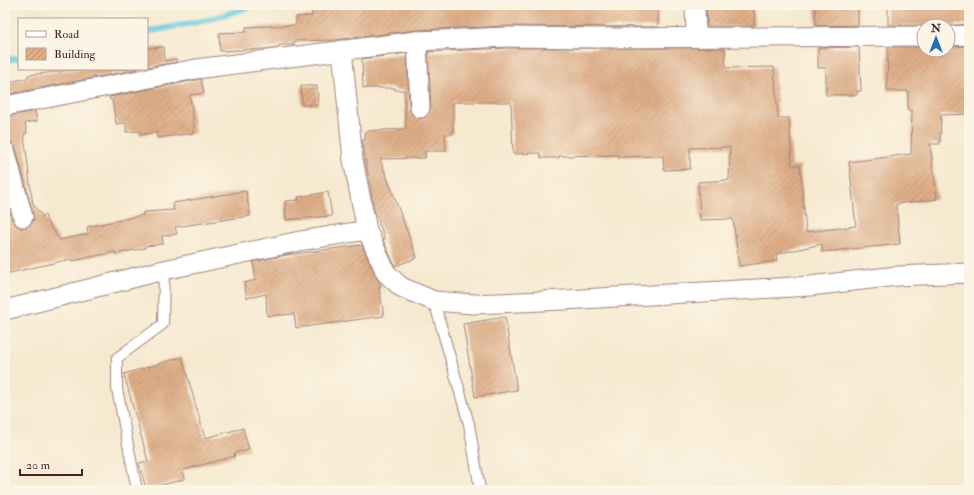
<svg xmlns="http://www.w3.org/2000/svg" width="974" height="495" font-family="'IM FELL Double Pica',serif">
  <style>
    .lines { fill: none; stroke-linecap: round; stroke-linejoin: round }
    .stream { stroke: #5fc6db; stroke-width: 6 }
    .building { fill: url(#building-hatch) }
    .lane-casing { stroke: #a0847e; stroke-width: 12 }
    .street-casing { stroke: #a0847e; stroke-width: 21 }
    .lane { stroke: #fff; stroke-width: 10 }
    .street { stroke: #fff; stroke-width: 19 }
  </style>
  <defs>
    <pattern id="building-hatch" width="6" height="6" patternUnits="userSpaceOnUse"><rect width="6" height="6" fill="#dfae87"/><path d="M-1 1l2-2M0 6l6-6M5 7l2-2" fill="none" stroke="#b78d6f"/></pattern>
  </defs>
  <rect width="100%" height="100%" fill="#fcf5e5"/>
  <filter id="ink" filterUnits="userSpaceOnUse"><feTurbulence type="fractalNoise" baseFrequency=".025" numOctaves="2"/><feDisplacementMap in="SourceGraphic" scale="8" xChannelSelector="R" yChannelSelector="G"/><feConvolveMatrix kernelMatrix="1 2 1 2 8 2 1 2 1" color-interpolation-filters="sRGB"/></filter>
  <filter id="wash" filterUnits="userSpaceOnUse"><feTurbulence type="fractalNoise" baseFrequency=".012" numOctaves="4" result="noise"/><feDisplacementMap in="SourceGraphic" scale="16" xChannelSelector="R" yChannelSelector="G"/><feGaussianBlur stdDeviation="0.9" result="paint"/><feColorMatrix in="noise" values="0 0 0 0 0 0 0 0 0 0 0 0 0 0 0 0 0 1.4 0 .05"/><feComposite in="paint" operator="in"/></filter>
  <g filter="url(#wash)">
    <rect width="100%" height="100%" fill="#f6e9d0"/>
    <g class="lines">
      <g class="stream">
        <path d="M147,32L207,20L257,5"/>
        <path d="M5,60L19,58"/>
      </g>
    </g>
    <g id="blocks">
      <g class="building">
        <path d="M658,5V27L507,26L416,30L335,40L294,41V45H279V47L264,49L220,51L219,33L246,32V27L296,25V17L312,16L311,9L373,5Z"/>
        <path d="M815,5H858V25L818,26L816,25Z"/>
        <path d="M888,5H969V24L944,26L888,25Z"/>
        <path d="M754,7V26H707L706,8Z"/>
        <path d="M969,46V114L941,115L940,144H930L937,199L896,204L900,244L822,252V244L776,254L777,261L739,266L733,219L700,220L698,182L729,180L730,147L690,148V169L664,170L663,156L618,157V155L559,156V158H541L540,153L513,154L511,102H453V134H445L446,151H425V158L380,159L417,258L395,266L383,240L385,239L374,209L362,140H365V131L406,129L404,90H395V88H363L362,59L407,53L409,109L411,114L420,119L426,117L431,108L428,52L507,48H725L726,68L774,67L778,118H789L792,166L800,165L806,232L856,226L849,162L911,154L912,111L908,110V91H887L888,47H924V50H948V47Z"/>
        <path d="M164,47L165,61L176,59L177,62L147,67V48Z"/>
        <path d="M859,47L861,91H857V95H826V68H818V48Z"/>
        <path d="M82,69H138L5,95V83L28,78V75Z"/>
        <path d="M201,79L204,93L190,95L195,133L157,138L156,132L140,135V131L126,132V123L116,124L112,100H110L109,97Z"/>
        <path d="M301,86H317L318,105H302Z"/>
        <path d="M35,111L37,121L25,123L27,133L24,134L31,192L33,204L42,216L45,215L47,222L60,240L88,234L87,227L143,215V212L174,210L173,203L246,191L250,216L175,227L177,234L162,236L163,244L145,246V248L115,254V252L72,261L71,259L5,274V193L12,220L16,225L21,228L26,227L31,224L34,219L16,148L12,143L6,140L5,117Z"/>
        <path d="M328,192L332,216L286,220L285,201L299,200L298,197Z"/>
        <path d="M362,245L379,282L381,287L379,288L384,316L296,328L294,314L267,316L266,294L247,298L244,283L256,280L253,262L286,255Z"/>
        <path d="M505,317L517,390L475,397L463,324Z"/>
        <path d="M182,357L205,438L243,428L249,450L234,453L235,456L183,470L185,479L146,489L139,463L148,461L124,374Z"/>
      </g>
    </g>
  </g>
  <g filter="url(#ink)">
    <use href="#blocks" fill-opacity="0" stroke="#a0847e" stroke-width="1"/>
    <g class="lines">
      <g class="lane-casing">
        <g id="lane">
          <path d="M434,301L469,424L480,490"/>
          <path d="M137,490L117,389V358L163,324L164,270"/>
        </g>
      </g>
      <g class="street-casing">
        <g id="street">
          <path d="M695,5L696,37"/>
          <path d="M948,36L969,35"/>
          <path d="M417,41L420,108"/>
          <path d="M342,50L353,160L367,230L386,273L401,287L434,301L473,304L564,300L810,286L897,276L969,273"/>
          <path d="M5,106L196,69L417,41L507,37L597,38L924,36"/>
          <path d="M5,151L23,217"/>
          <path d="M5,310L164,270L300,241L367,230"/>
        </g>
      </g>
      <use href="#lane" class="lane"/>
      <use href="#street" class="street"/>
    </g>
  </g>
  <rect width="974" height="495" fill="none" stroke="#fcf5e5" stroke-width="20"/>
  <rect x="18" y="18" width="130" height="52" fill="#fcf5e5" stroke="#b59f9b"/>
  <rect x="26" y="31" width="20" height="6" fill="#ffffff" stroke="#b59f9b"/>
  <text x="54" y="38" font-size="12" fill="#4a1f2b">Road</text>
  <rect x="26" y="48" width="20" height="12" fill="url(#building-hatch)" stroke="#b59f9b"/>
  <text x="54" y="58" font-size="12" fill="#4a1f2b">Building</text>
  <g transform="translate(936 38)"><circle r="19" fill="#fcf5e5" stroke="#b59f9b"/>
  <path d="M0-3L7 15L0 10L-7 15Z" fill="#1f6fb2"/>
  <text y="-6" font-size="11" font-weight="bold" text-anchor="middle" fill="#4a1f2b">N</text>
  </g>
  <path d="M20 469v6h62v-6" fill="none" stroke="#4a1f2b" stroke-width="2"/>
  <text x="26" y="469" font-size="12" fill="#4a1f2b" stroke="#fcf5e5" stroke-width="3" paint-order="stroke">20 m</text>
</svg>
